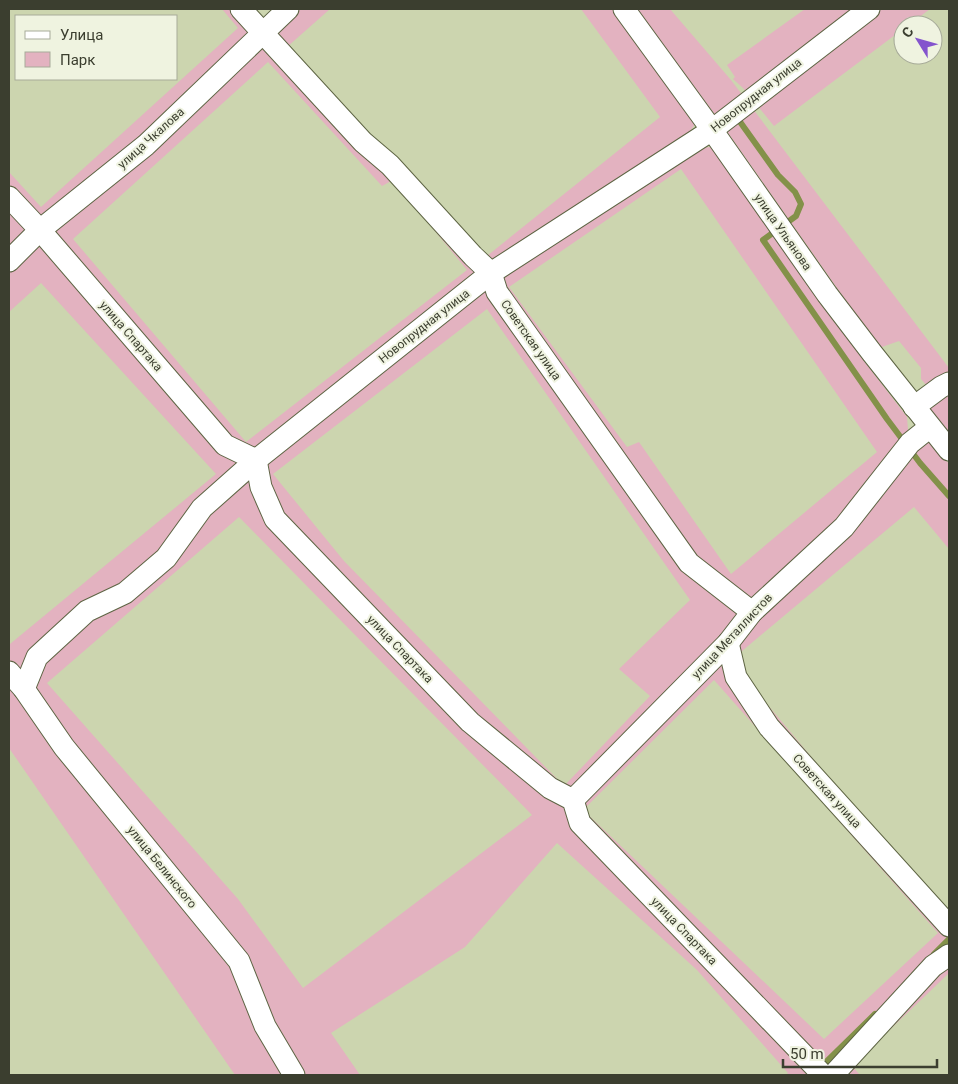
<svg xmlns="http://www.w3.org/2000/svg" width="958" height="1084" font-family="Roboto,sans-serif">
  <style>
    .green { fill: #e3b2c0; fill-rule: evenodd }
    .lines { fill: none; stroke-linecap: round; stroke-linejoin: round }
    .stream { stroke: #839149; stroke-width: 6 }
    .minor-casing { stroke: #5d6443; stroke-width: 23 }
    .minor { stroke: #fff; stroke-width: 21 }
    .labels { text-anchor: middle; stroke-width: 4; stroke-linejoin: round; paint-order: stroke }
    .street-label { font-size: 12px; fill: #3b3e2f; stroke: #eff3e0 }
  </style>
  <rect width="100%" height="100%" fill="#ccd5af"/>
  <g class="green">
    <path d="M222,9H231L251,32L141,142L39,223L9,190V172L41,207L238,28Z"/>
    <path d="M297,9H330L287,47L269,34Z"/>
    <path d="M581,9H612L695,124L686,137L492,265L482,260L660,117Z"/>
    <path d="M637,9H670L731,80L949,368V376L927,386L921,379V368L899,341L879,348L721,123Z"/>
    <path d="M805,9H930L909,25H903V29L774,126L743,88L733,79L735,77L727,65Z"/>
    <path d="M262,42L482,273L255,452L241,447L47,231ZM268,62L382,186L393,180L467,270L246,442L73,239Z"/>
    <path d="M712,147L864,361L907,417L908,430L884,467L840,524L752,605L692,561L501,290L497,273L697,148ZM681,169L877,452L731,574L639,442L627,447L509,287Z"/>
    <path d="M9,205L32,230L9,246Z"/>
    <path d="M40,238L243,462L159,554L22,678L9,663V643L10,644L216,474L41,283L9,312V269Z"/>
    <path d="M488,281L686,567L744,612L573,793L474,719L280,518L261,462ZM487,309L690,600L619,669L650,696L564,786L344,561L273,474Z"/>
    <path d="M949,391V434L929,411L942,395Z"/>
    <path d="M921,443H932L949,464V549L914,507L742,651L739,671L930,898L772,722L739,675L734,649L739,637L756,614L848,528L913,448Z"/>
    <path d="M252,468L270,520L563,801L816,1075H786L788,1073L697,970L557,843L465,947L331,1033L360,1075H302L275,1030L244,961L71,746L32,688L43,660L207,513ZM239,517L532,815L303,988L238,899L47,683Z"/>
    <path d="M725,653L732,679L949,930V949L829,1072L582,820L577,801ZM714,680L938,933L824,1039L583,810Z"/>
    <path d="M9,681L234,962L287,1075H235L9,748Z"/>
    <path d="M949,960V973L852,1066L860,1075H838Z"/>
  </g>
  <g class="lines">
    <g class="stream">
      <path d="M739,114L738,119L778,175L795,192L801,204L796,216L763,240L887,419L920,463L949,496"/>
      <path d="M934,954L949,939"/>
      <path d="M821,1067L875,1014"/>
    </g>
    <g class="minor-casing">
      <g id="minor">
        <path d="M241,9L363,142L390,165L473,256L491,273L497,292L689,563L752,612"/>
        <path d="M624,9L712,130L827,294L872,353L949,450"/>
        <path d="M9,197L40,230L225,445L256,460L261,487L275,519L470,722L550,788L573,800L580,823L823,1075"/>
        <path d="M9,261L40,230L146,145L288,9"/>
        <path d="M914,407L941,387L949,383"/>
        <path d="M728,643L736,677L769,727L949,926"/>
        <path d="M9,672L24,689L64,747L239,961L265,1026L294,1075"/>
        <path d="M24,689L37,657L87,611L125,593L166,558L202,508L256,460L491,273L712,130L869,9"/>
        <path d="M573,800L728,643L752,612L844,527L910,443L930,427"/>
        <path d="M833,1075L933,966L949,955"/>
      </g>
    </g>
    <use href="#minor" class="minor"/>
  </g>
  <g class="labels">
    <g class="street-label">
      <text transform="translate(756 95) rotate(-38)" y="4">Новопрудная улица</text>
      <text transform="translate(151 138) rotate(-42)" y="4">улица Чкалова</text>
      <text transform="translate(783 232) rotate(55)" y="4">улица Ульянова</text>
      <text transform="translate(424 326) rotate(-38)" y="4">Новопрудная улица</text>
      <text transform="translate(131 336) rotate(49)" y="4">улица Спартака</text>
      <text transform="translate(531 340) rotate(55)" y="4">Советская улица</text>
      <text transform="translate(732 636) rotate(-47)" y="4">улица Металлистов</text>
      <text transform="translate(400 649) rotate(46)" y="4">улица Спартака</text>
      <text transform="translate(827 791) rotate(48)" y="4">Советская улица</text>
      <text transform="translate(162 867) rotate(51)" y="4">улица Белинского</text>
      <text transform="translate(684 931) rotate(46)" y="4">улица Спартака</text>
    </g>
  </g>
  <rect width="958" height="1084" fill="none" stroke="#3b3e2f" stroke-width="20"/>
  <rect x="15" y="15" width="162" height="65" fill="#eff3e0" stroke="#a7ab99"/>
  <rect x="25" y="31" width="25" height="8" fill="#ffffff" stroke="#a7ab99"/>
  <text x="60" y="40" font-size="15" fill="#3b3e2f">Улица</text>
  <rect x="25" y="52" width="25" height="15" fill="#e3b2c0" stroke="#a7ab99"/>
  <text x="60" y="65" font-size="15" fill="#3b3e2f">Парк</text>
  <g transform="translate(918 40) rotate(307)"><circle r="24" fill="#eff3e0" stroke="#a7ab99"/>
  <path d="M0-4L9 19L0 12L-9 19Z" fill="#8454cd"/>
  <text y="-8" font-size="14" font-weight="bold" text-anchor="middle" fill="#3b3e2f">С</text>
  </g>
  <path d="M783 1059v8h154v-8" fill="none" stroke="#3b3e2f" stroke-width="2.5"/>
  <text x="790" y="1059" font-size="15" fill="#3b3e2f" stroke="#eff3e0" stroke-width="4" paint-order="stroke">50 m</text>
</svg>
